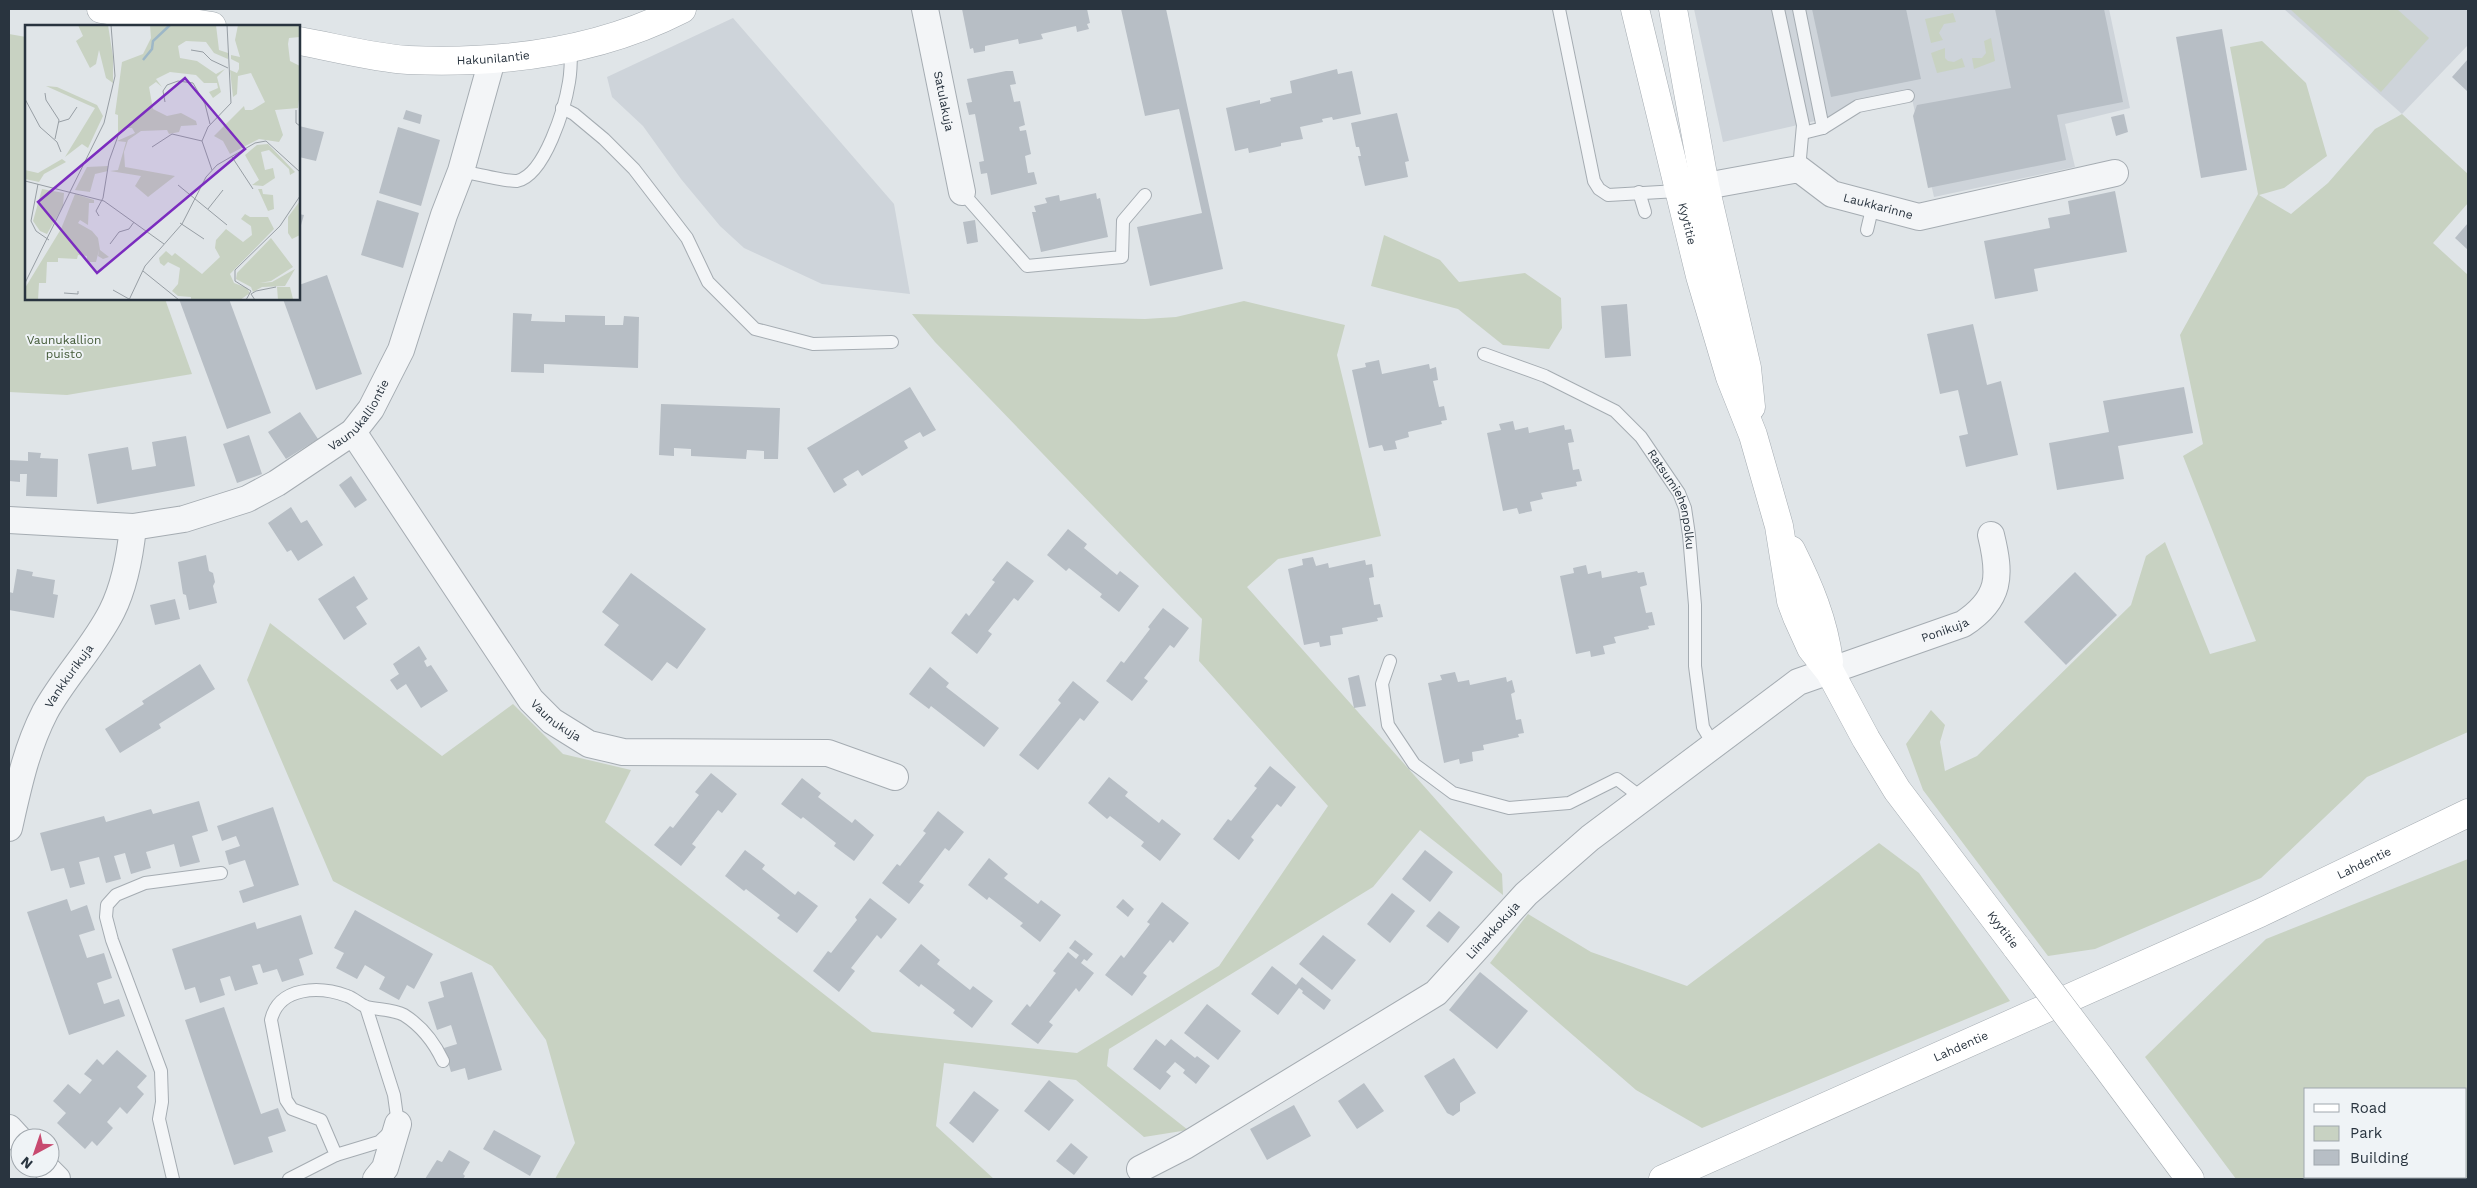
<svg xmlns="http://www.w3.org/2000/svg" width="2477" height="1188" font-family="'Work Sans',sans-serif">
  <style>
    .built { fill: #ced4da }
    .green { fill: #c8d2c2; fill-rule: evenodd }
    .building { fill: #b7bec5 }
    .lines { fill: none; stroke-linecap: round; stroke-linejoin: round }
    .service-casing { stroke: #a5acb2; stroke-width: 14 }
    .minor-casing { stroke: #a5acb2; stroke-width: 28 }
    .secondary-casing { stroke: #a5acb2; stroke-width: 29 }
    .service { stroke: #f3f5f7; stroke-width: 12 }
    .minor { stroke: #f3f5f7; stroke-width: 26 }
    .secondary { stroke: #fff; stroke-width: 28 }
    .secondary-bridge-casing { stroke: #a5acb2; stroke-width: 29; stroke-linecap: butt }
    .secondary-bridge { stroke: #fff; stroke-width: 28 }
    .labels { text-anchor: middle; stroke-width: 4; stroke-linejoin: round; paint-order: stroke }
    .street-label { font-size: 12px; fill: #29343f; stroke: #eff3f6 }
    .park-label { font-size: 12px; fill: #435a37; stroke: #eff3f6 }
    .inset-river { fill: none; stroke: #9db7c7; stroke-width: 2.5 }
    .inset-road { fill: none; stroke: #979ea4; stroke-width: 1 }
    .view { fill: #7b2cbf; fill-opacity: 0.15; stroke: #7b2cbf; stroke-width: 2.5 }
    .inset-edge { fill: none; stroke: #29343f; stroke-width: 2.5 }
  </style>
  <rect width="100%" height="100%" fill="#e0e5e8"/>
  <g class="built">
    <path d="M1694,9H2109L2130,108L2065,124L2075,167L1934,197L1912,99L1723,142Z"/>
    <path d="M2284,9H2468V45L2402,114Z"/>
    <path d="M733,18L894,204L910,294L822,284L744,248L720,226L681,179L643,126L612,97L607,77Z"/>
  </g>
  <g class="green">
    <path d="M2290,9H2397L2429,38L2381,92Z"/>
    <path d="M1953,13L1956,22L1944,24L1939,33L1943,40L1931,43L1925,19Z"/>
    <path d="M9,34L26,37V299H165L192,374L67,395L9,392Z"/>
    <path d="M1991,38L1995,61L1974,69L1972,58H1982L1986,53L1984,41Z"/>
    <path d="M2262,41L2306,83L2327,156L2284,188L2259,195L2291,214L2328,183L2375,129L2402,114L2468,174V203L2433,243L2468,275V732L2367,777L2261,878L2095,949L2048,956L1923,790L1906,744L1931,710L1945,725L1940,742L1945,771L1977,756L2131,605L2146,556L2165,542L2210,654L2256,641L2183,456L2203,444L2180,335L2258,194L2230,47Z"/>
    <path d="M1945,48V58L1948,61L1954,62L1962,58L1965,67L1937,73L1931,53Z"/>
    <path d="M1384,235L1440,260L1459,282L1525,273L1561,298L1562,328L1549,349L1503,345L1458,309L1371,286Z"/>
    <path d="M1244,301L1345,325L1337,355L1381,536L1278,559L1247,587L1502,874L1503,895L1420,830L1373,887L1109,1049L1107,1066L1188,1130L1144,1137L1076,1080L944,1063L936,1126L994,1179H555L575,1143L546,1040L492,966L333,881L247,680L270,623L442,756L513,704L563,754L631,770L605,822L872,1032L1077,1053L1219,966L1328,806L1199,661L1202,619L935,342L912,314L1145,319L1176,317Z"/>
    <path d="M1879,843L1919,873L2010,1001L1702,1128L1636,1090L1490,963L1528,914L1591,952L1687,986Z"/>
    <path d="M2468,859V1179H2236L2145,1057L2266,939ZM2306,1089H2466V1177H2306Z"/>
  </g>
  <g class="building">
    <path d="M962,9H1087L1090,23L1087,24L1089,29L1077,32L1076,26L1041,34L1043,39L1019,44L1018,39L985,46V51L974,53L973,48L970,49Z"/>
    <path d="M1121,9H1166L1223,269L1150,286L1137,227L1202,213L1179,109L1145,116Z"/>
    <path d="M1812,9H1906L1921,79L1831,97Z"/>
    <path d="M1995,9H2104L2123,102L2057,115L2066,160L1928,188L1913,116L1917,105L2011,88Z"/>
    <path d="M2222,29L2247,170L2201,178L2176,37Z"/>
    <path d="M2468,59V92L2452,77Z"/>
    <path d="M1337,69L1338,74L1352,71L1361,114L1333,120L1332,117L1322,119L1323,122L1300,127L1303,139L1281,143V146L1249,153L1248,148L1235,151L1226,108L1260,100V104L1271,101L1270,98L1292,93L1290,81Z"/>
    <path d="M1006,71H1013L1016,84L1010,85L1014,102L1020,101L1025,125L1019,127L1020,131L1026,130L1031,154L1025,156L1028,173L1034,172L1037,184L991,195L987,173L981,174L979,162L984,161L975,114L969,115L966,103L972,102L967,79Z"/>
    <path d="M406,110L422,115L420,124L403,119Z"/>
    <path d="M1397,113L1409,161L1405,162L1408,177L1365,186L1358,156H1361L1359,147H1356L1351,123Z"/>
    <path d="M2124,114L2128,132L2116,136L2111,117Z"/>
    <path d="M299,126L324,132L316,161L299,157Z"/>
    <path d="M398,127L440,140L421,206L379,193Z"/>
    <path d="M2115,191L2127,252L2034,269L2038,291L1995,299L1984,241L2050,228L2048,218L2070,214L2068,201Z"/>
    <path d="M1096,193L1097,199L1100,198L1108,237L1041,252L1032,212H1036L1034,206L1047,203L1045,198L1059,195L1060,201Z"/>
    <path d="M377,200L419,213L403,268L361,255Z"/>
    <path d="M299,214L304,215L299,232Z"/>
    <path d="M975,220L978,242L967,244L963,222Z"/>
    <path d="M2468,223V250L2455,238Z"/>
    <path d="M327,275L362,374L316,390L283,299H299V285Z"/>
    <path d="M179,299H229L271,413L227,429Z"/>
    <path d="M1627,304L1631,356L1605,358L1601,306Z"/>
    <path d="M513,313L532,314L531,321L565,322V315L605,316V325H623L624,316L639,317L638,368L544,364V373L511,372Z"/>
    <path d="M1973,324L1987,385L2001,381L2018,455L1966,467L1959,436L1968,434L1958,390L1940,394L1927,334Z"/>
    <path d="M1379,360L1382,374L1429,364L1430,369L1436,367L1438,380L1433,381L1439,407L1444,406L1447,420L1441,421L1442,424L1408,432L1409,437L1395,441L1397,449L1384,451L1382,445L1369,448L1352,370L1366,367L1365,363Z"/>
    <path d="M910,387L936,430L923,437L920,432L904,441L908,448L862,476L858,470L843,479L847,485L834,493L807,448Z"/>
    <path d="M2184,387L2193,433L2118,446L2124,479L2057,490L2049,443L2109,432L2103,401Z"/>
    <path d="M661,404L780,408L778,459H764V451L747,450L746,459L691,456V449L674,448V456L659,455Z"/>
    <path d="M300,412L318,439L286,459L268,432Z"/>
    <path d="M1513,421L1515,430L1528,427L1529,433L1564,425L1565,430L1571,429L1574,442L1568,443L1573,470L1579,469L1582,481L1576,482L1577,486L1541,493L1543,499L1530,502L1532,511L1519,514L1517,508L1503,511L1487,433L1501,430L1499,424Z"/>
    <path d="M249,435L262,474L237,483L223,444Z"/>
    <path d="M186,436L195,486L97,504L88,454L128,447L132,470L156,466L152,442Z"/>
    <path d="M28,452L41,453L40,458L58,459L57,497L26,496L27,474H20V482L9,481V460L28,461Z"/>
    <path d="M351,476L367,500L355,508L339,485Z"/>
    <path d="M291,507L301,523L307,520L323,545L298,561L291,550L287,552L268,523Z"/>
    <path d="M1068,529L1087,544L1084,548L1117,575L1120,571L1139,586L1119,612L1100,597L1102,594L1069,568L1066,571L1047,555Z"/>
    <path d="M206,555L209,571L213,573L215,582L213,586L217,603L189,610L186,595L183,594L178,562Z"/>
    <path d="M1313,557L1316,566L1328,563L1329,568L1365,560L1366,565L1372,564L1374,577L1369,578L1374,605L1380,604L1383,617L1377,618L1378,621L1342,628L1343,634L1330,636L1331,645L1320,647L1319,642L1304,645L1288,569L1303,565L1302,559Z"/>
    <path d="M1007,561L1034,581L1018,601L1014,598L988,631L992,634L977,654L951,633L966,613L969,616L995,582L992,580Z"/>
    <path d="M1586,565L1588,574L1601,571L1602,578L1637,571L1638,573L1644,572L1647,585L1640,587L1646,613L1652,612L1655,625L1648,626L1649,629L1614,637L1616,643L1603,646L1605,654L1591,657L1590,651L1576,654L1560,576L1574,573L1573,568Z"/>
    <path d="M17,569L33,572L32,576L55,580L53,594L58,595L54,618L9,610V592L13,593Z"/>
    <path d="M2075,572L2117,615L2066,665L2024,622Z"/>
    <path d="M631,573L706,629L677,669L667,662L652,681L604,645L619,625L602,612Z"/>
    <path d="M354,576L368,599L356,607L367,624L344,640L318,599Z"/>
    <path d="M175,599L180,619L155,625L150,605Z"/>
    <path d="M1163,608L1189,628L1174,648L1170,645L1144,678L1148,681L1132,701L1106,681L1121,661L1124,663L1150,629L1148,627Z"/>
    <path d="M419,646L427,659L424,661L427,667L431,665L448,691L421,708L406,684L397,690L390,680L399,674L393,664Z"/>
    <path d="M200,664L215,689L159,724L161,728L120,753L105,729L144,704L142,701Z"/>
    <path d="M930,667L949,683L946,687L999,728L984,747L931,706L929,709L909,694Z"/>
    <path d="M1455,672L1458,682L1469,680L1470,685L1506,677L1507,682L1512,680L1515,692L1511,694L1516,720L1521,719L1524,733L1518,734L1519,737L1483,745L1484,750L1472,752L1473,761L1460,764L1459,759L1444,763L1428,683L1442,680L1440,675Z"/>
    <path d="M1359,675L1366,706L1354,708L1348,678Z"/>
    <path d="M1073,681L1099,702L1084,721L1080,718L1038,770L1019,755L1061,703L1058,700Z"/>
    <path d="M1270,766L1296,787L1281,807L1277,804L1251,837L1254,840L1239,860L1213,839L1228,819L1231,821L1257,788L1254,786Z"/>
    <path d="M711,773L737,794L722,813L718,810L692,844L696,847L681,866L654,845L670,826L673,828L699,795L695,792Z"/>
    <path d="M1109,777L1128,792L1125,796L1159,823L1162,819L1181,834L1160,861L1141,846L1144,842L1110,816L1107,819L1088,803Z"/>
    <path d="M802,778L821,793L818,797L852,823L855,819L874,835L854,861L834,846L836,843L803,817L801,819L781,804Z"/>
    <path d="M199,801L208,831L192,836L200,862L180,867L174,844L146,852L151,868L131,874L125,853L114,856L121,879L106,883L99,857L79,862L85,884L70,888L64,868L51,871L40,833L104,816L106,822L151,809L153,814Z"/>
    <path d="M273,807L299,885L243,903L239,891L254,886L245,860L229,865L225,851L240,846L236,836L222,841L217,826Z"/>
    <path d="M938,811L964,832L949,851L945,848L919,882L924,885L909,904L882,883L897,864L900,866L926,833L923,831Z"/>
    <path d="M745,850L765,865L762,869L795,895L798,891L818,906L797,933L777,918L780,915L746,889L744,891L725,876Z"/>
    <path d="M1425,850L1453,872L1430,902L1402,879Z"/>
    <path d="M989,858L1008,874L1004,878L1038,904L1041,900L1061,915L1040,942L1020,926L1023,923L989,897L987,900L968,885Z"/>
    <path d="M1392,893L1415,911L1390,943L1367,924Z"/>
    <path d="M870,898L897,919L881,939L877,935L851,968L855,971L839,992L813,971L828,951L831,953L857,920L855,917Z"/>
    <path d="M67,899L71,911L87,905L95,930L79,935L87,958L104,953L112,978L97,983L104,1004L119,999L125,1016L69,1035L27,912Z"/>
    <path d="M1123,899L1134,909L1128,917L1116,907Z"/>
    <path d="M1162,902L1189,923L1173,943L1170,940L1143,973L1147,976L1132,996L1105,975L1121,955L1124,958L1150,924L1147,922Z"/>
    <path d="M355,910L433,954L414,989L407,985L399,1000L379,989L385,977L365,965L357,979L336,968L344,953L334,948Z"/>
    <path d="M1439,911L1460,927L1448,943L1426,926Z"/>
    <path d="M301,915L313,954L299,959L304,975L282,982L277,969L263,973L260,964L252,966L258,984L235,991L230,976L220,979L225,995L200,1003L195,987L185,990L172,949L255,922L257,929Z"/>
    <path d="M1323,935L1356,960L1332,990L1299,964Z"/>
    <path d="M1075,940L1093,954L1087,961L1084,959L1081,963L1094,973L1079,992L1076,988L1049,1022L1053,1025L1038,1044L1011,1024L1027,1004L1030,1007L1056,973L1053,971L1068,952L1076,959L1079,955L1069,948Z"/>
    <path d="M921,944L940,960L937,964L970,990L973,986L993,1001L972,1028L953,1013L955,1010L921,984L919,987L899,971Z"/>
    <path d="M1272,966L1296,985L1302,977L1331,1000L1324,1010L1302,993L1303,991L1299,988L1278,1015L1251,994Z"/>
    <path d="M472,972L502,1070L468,1080L465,1068L451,1072L444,1048L457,1044L451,1025L437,1030L428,1002L444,997L440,982Z"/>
    <path d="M1480,972L1528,1011L1497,1049L1449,1010Z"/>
    <path d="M1207,1004L1241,1031L1218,1060L1184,1033Z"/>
    <path d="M224,1007L261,1114L278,1108L286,1131L268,1137L273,1152L234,1165L185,1020Z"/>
    <path d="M1156,1039L1165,1046L1171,1039L1195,1058L1197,1056L1210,1066L1196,1084L1183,1073L1185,1070L1175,1062L1166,1072L1171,1076L1160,1090L1133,1069Z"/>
    <path d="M117,1050L147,1076L137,1087L144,1094L127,1114L120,1107L107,1122L113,1128L97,1146L92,1141L85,1149L57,1123L66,1113L53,1101L68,1084L80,1094L92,1080L84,1074L97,1059L103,1065Z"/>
    <path d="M1454,1058L1476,1093L1460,1103V1111L1453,1116L1447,1113L1424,1076Z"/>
    <path d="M1049,1080L1074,1100L1049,1131L1024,1111Z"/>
    <path d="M1364,1083L1384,1111L1357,1129L1338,1101Z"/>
    <path d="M974,1091L999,1110L973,1143L949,1123Z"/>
    <path d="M1294,1105L1311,1136L1267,1160L1250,1129Z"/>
    <path d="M494,1130L541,1156L530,1176L483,1149Z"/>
    <path d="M1071,1143L1088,1157L1074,1175L1056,1161Z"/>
    <path d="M449,1150L470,1162L463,1174L465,1176L463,1179H425L437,1160L442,1162Z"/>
  </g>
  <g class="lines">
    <g class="service-casing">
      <g id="service">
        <path d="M1559,9L1594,181L1599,189L1608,195L1678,191"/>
        <path d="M1778,9L1803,125L1799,169"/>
        <path d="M1799,9L1823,128"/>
        <path d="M562,108L574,114L604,139L634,169L687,238L708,282L755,329L813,344L892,342"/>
        <path d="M1803,133L1823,128L1858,106L1908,96"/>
        <path d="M461,171C472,173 509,182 517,181C545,175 565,107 569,82C571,71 571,59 571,48"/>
        <path d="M962,192L1027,266L1122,257L1123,221L1145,195"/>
        <path d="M1639,192L1645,212"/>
        <path d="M1867,230L1873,205"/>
        <path id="s1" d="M1484,354L1545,376L1615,411L1641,437L1679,493L1685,508L1689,535L1695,605V666L1703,727L1713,744"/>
        <path d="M1390,661L1382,684L1388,725L1414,764L1453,793L1509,808L1569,803L1617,779L1642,798"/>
        <path d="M336,1155L379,1142L398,1124L394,1095L366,1007"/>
        <path d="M173,1179L159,1119L162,1102L161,1071L112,940L106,917L107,905L116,895L145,883L221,873"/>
        <path d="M289,1179L336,1155L321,1120L292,1109L286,1100L271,1020C279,986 320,986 347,996C354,998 360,1005 367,1007C379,1010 393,1009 404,1015C423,1027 434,1042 443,1061"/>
      </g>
    </g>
    <g class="minor-casing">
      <g id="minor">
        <path id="s2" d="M925,9L962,192"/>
        <path id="s3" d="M1684,190L1799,169L1832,194L1919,217L2115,173"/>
        <path id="s4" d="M353,432L531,700L552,721L589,744L623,752L828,753L895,777"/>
        <path id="s5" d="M9,520L133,527L184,519L247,499L277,483L353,432L371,409L401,350L444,215L461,171L492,60"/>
        <path id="s6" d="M9,828C18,788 26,749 45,712C64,677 94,647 112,611C125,585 130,556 133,527"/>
        <path d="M9,1128L20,1140"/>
        <path d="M46,1168L57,1179"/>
        <path id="s7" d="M1140,1169L1185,1146L1436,993L1526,894L1590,838L1798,682L1963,624C2001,599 2001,576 1991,535"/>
        <path d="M376,1179L385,1168L398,1124"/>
      </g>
    </g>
    <g class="secondary-casing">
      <g id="secondary">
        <path d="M101,9L212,26"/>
        <path id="s8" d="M1635,9L1700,276L1730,377L1753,435L1779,526L1791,601L1797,617L1811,648L1830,672L1866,739L1897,790L2017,948"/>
        <path d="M1673,9L1705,186L1747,368L1751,407"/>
        <path id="s9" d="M299,41C333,47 374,58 408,60C501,64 598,52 682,9"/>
        <path d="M1791,550C1809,586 1824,621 1829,662"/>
        <path d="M2100,1058L2190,1179"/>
        <path id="s10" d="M1663,1179L2260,913L2468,813"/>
      </g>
    </g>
    <use href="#service" class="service"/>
    <use href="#minor" class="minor"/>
    <use href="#secondary" class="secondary"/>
    <g class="secondary-bridge-casing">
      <path id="secondary-bridge" d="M2017,948L2100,1058"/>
    </g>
    <use href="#secondary-bridge" class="secondary-bridge"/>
  </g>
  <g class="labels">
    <g class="street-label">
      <text dy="4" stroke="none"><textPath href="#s9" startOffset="196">Hakunilantie</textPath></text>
      <text dy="4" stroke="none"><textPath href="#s2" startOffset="94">Satulakuja</textPath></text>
      <text dy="4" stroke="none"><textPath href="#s3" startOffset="206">Laukkarinne</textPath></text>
      <text dy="4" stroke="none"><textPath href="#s8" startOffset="221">Kyytitie</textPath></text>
      <text dy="4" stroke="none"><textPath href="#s5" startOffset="384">Vaunukalliontie</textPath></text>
      <text dy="4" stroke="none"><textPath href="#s1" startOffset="251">Ratsumiehenpolku</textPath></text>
      <text dy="4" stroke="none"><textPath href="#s7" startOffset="979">Ponikuja</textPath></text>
      <text dy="4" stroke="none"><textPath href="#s6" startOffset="165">Vankkurikuja</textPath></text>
      <text dy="4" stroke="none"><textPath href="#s4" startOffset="354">Vaunukuja</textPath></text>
      <text dy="4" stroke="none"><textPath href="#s10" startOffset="769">Lahdentie</textPath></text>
      <text dy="4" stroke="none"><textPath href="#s8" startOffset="1006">Kyytitie</textPath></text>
      <text dy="4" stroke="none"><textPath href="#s7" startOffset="429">Liinakkokuja</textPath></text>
      <text dy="4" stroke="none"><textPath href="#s10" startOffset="326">Lahdentie</textPath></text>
    </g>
    <g class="park-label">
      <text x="64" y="344">Vaunukallion<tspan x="64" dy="14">puisto</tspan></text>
    </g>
  </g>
  <g transform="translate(25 25)">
    <rect width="275" height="275" fill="#e0e5e8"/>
    <path d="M53,0H83L88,32V58L81,53L74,25L71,39L65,43L51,16L58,11ZM125,0H191L194,25L203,28V34L189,28L181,17L161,16L153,21L155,33L172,36L191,49L200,44L192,52L196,67L188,73L184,67L193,63L192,58H179L171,50L145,47L131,54L137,62L131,57L124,62L128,84L142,91L156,88L171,96L172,100L156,101L154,107L144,109L142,105L116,106L103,115L99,127L100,142L150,151L123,172L110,161L116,151L85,146L93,145L101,117L92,116L110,108L107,103H100L93,108V90L90,89L97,37L118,29L126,13ZM213,0H275V12L264,13L263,19L265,36L275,41V66L273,83L250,85L258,110L254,117L234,114L205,129L198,116L189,111L219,81L220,85H227L240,77L226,48L213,51L212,69L208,72L205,45L212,48L214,44V38L206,34V30L215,32L210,15ZM21,61L32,62L72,80L78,91L63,123L57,119L40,132L70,83ZM243,119L270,147L265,150L264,144L244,125L236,127L240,145L248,143L250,153L238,161L227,160L234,155L220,130L232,120ZM37,134L41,137L19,149L14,157L0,154V145L13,148ZM83,141V146L70,149L65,167L50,165L62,142ZM17,164L39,168L38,181L22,209L15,206L8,196ZM233,164H237L238,169L248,170L249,184L243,186ZM50,169L69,175V178H64L63,200L55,195L53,198L67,206L73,213L75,225L84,232L78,234L73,231L74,225L71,237H62V231L53,230L52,234L33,233V237H22L21,258H14L13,275H0V263L36,204ZM275,176V210L267,214L263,208V192ZM220,189L225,192H243L249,204L205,249L209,258L222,263L225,268L215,275H166V272L153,271L147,266L153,259L155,243L143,237L139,241L135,238L134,233L141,226L147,231L150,228L177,249L195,232L190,223L191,215L201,204L218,217L227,210L226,201L216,194ZM246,213L268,242L246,256L235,258L247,257L270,244L260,261L237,262L228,267L226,262L211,254L212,248ZM252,262H265L268,274L253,275Z" fill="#c8d2c2"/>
    <path class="inset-river" d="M118,35L127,24L128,16L145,0"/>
    <path class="inset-road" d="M166,25L178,27L186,35L203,43M20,68L21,75L34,95L30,114M0,74L15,102L32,117L36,127M140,77L138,66L142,60L153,56L168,58L180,79L185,99M271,85V98L275,101M34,97L44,94L52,82M127,122L147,109L177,116M207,132L228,164M187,145L177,116L183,102L206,78L202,0M0,156L79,176L139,219M13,159L6,196L11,206L24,215M153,160L202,200M183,184L198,165M74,191L71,186L78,173L84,136L93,111M155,198L179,214M85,219L94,207L104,204L109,197M118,246L154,275M0,258L79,98L90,51L86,0M88,265L104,274M39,268L53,269V266M104,275L120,241L157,199L181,152L192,140L230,118L241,116L275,147M221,275L226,266L210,256V245L255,201L275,171M230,275L226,269L231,266L251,262"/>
    <path class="view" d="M160,53L220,124L72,248L13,177Z"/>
    <rect width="275" height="275" class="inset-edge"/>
  </g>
  <rect width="2477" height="1188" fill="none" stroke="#29343f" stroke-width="20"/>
  <rect x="2304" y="1088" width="162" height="90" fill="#eff3f6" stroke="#a0a7ad"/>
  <rect x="2314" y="1104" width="25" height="8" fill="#ffffff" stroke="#a0a7ad"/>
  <text x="2350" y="1113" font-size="15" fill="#29343f">Road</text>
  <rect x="2314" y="1126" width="25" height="15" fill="#c8d2c2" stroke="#a0a7ad"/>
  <text x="2350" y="1138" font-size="15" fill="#29343f">Park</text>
  <rect x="2314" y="1150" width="25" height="15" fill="#b7bec5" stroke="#a0a7ad"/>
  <text x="2350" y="1163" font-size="15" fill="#29343f">Building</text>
  <g transform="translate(35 1153) rotate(220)"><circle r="24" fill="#eff3f6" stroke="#a0a7ad"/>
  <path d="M0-4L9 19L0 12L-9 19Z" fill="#c84a70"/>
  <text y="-8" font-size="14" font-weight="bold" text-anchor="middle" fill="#29343f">N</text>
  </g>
</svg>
